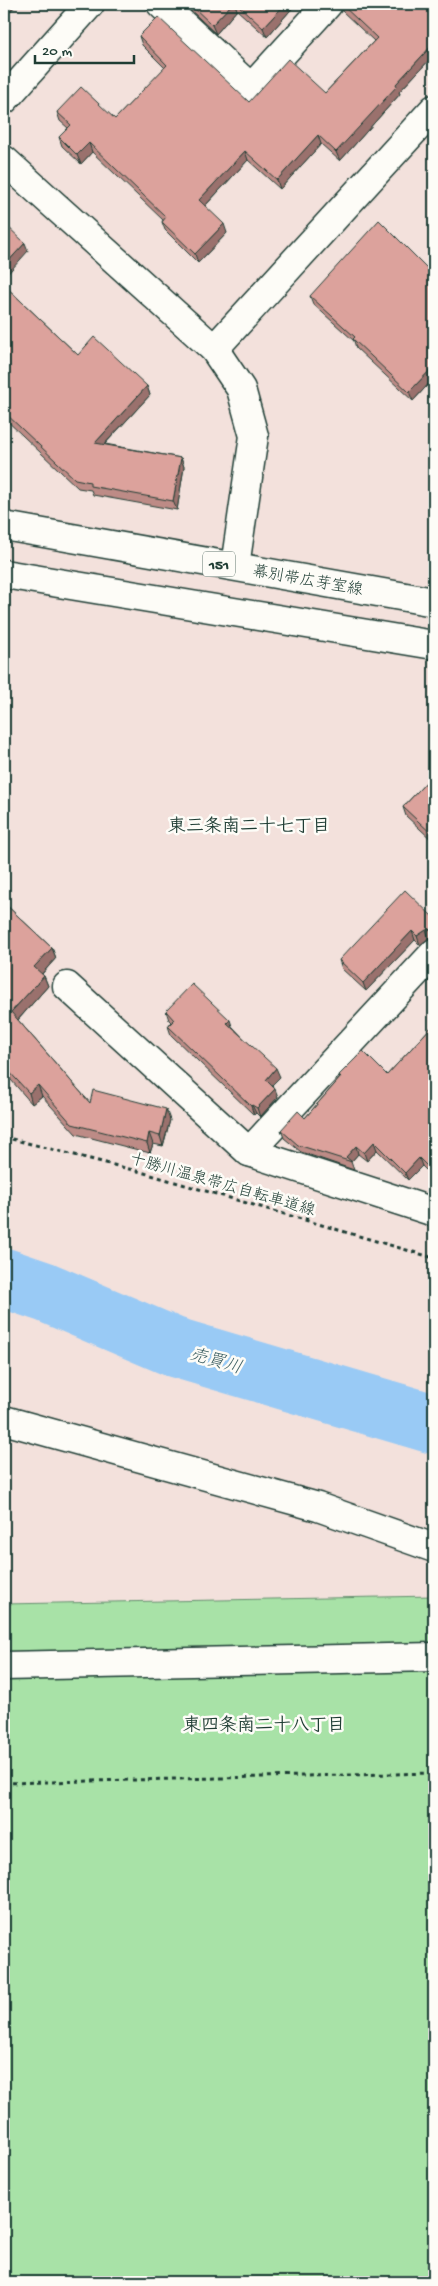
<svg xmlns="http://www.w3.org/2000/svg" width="438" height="2286" font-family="'Gochi Hand','Klee One',sans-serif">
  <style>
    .green { fill: #a8e2a7; stroke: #64906e }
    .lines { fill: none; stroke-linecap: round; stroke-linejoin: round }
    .river { stroke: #99caf5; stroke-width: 60 }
    .minor-casing { stroke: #1f3d34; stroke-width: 31 }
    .major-casing { stroke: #1f3d34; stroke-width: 31 }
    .path { stroke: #1f3d34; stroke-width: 3; stroke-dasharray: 4 4; stroke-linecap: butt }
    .minor { stroke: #fdfcf7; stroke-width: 28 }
    .major { stroke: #fdfcf7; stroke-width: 28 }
    .wall { fill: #bd8b86; stroke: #1f3d34 }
    .shaded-wall { fill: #9a716d; stroke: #1f3d34 }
    .building { fill: #dca29c; stroke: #1f3d34 }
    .labels { text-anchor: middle; stroke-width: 5; stroke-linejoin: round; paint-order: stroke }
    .shield { fill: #fdfcf7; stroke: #62766e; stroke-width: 1 }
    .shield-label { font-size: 15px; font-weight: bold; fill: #1f3d34 }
    .street-label { font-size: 16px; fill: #1f3d34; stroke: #fdfcf7 }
    .neighbourhood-label { font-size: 18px; font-weight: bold; fill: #1f3d34; stroke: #fdfcf7 }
    .water-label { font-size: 18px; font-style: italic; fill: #3e6064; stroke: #fdfcf7 }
  </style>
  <rect width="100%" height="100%" fill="#f3e1dc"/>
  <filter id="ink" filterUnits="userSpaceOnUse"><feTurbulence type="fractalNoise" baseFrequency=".02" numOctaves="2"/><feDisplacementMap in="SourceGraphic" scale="10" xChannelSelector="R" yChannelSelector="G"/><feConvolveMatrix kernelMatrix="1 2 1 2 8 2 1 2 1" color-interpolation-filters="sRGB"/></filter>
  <g filter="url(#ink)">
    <path class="green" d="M434,1596V2282H4V1604Z"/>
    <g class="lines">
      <path class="river" d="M4,1278L45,1292L174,1347L434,1424"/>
      <g class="minor-casing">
        <g id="minor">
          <path d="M161,4L251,88L328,4"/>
          <path d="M4,100L90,4"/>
          <path d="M4,160L214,349L241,389L254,436L235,566"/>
          <path d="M214,349L434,109"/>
          <path d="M67,986L249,1152L434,1212"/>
          <path d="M249,1152L434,953"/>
          <path d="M4,1420L318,1507L434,1548"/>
          <path d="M4,1666L434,1657"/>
        </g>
      </g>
      <g class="major-casing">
        <g id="major">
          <path d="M4,526L434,602"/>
          <path d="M4,574L434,645"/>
        </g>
      </g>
      <g class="path">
        <path d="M4,1137L141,1172L434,1258"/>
        <path d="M306,1220L311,1204"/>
        <path d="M4,1783L434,1773"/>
      </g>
      <use href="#minor" class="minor"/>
      <use href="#major" class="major"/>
    </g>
    <g class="wall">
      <path d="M184,4H296L267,37L237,10L216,34Z"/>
      <path d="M339,4H434V55L399,92L400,94L340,161L321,144L280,189L248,160L205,206L227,233L198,263L165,230L162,222L163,220L92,152L81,164L62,146L59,137L68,128L60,121L57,112L115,119L165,68L142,45L139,36L249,102L325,93L374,41L342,11Z"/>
      <path d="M434,275V378L413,401L356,348L354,341L313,304L310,296Z"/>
      <path d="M4,285L78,355L147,386L150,395L105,444L181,458L184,467L177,510L93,495L91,490L78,488L4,418Z"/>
      <path d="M434,774V842L406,816L403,807Z"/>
      <path d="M4,903L52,948L56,958L42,974L44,976L48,986L18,1020L90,1103L170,1120L163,1146L153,1144L150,1153L76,1134L42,1096L32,1104L4,1072Z"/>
      <path d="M434,918V938H429L420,945L415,940L366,991L342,969L339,960Z"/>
      <path d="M166,1011L233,1027L280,1077L272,1085L278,1097L260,1117L256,1113L254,1115L171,1035L168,1026L171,1022L169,1020Z"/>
      <path d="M434,1024V1178L422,1166L408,1180L377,1150L367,1161L358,1154L351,1162L354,1170L301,1152L284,1138L281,1130L305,1118L340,1078L339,1075H387Z"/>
    </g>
    <g class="shaded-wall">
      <path d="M6,4H17L4,18V6Z"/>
      <path d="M232,4H235L237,10L216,34L212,25Z"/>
      <path d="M285,4H296L267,37L263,28Z"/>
      <path d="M434,43V55L399,92L400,94L340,161L336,152L396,84Z"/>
      <path d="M318,135L321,144L280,189L277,180Z"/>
      <path d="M89,143L92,152L81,164L77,155Z"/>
      <path d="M245,151L248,160L202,209L199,200Z"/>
      <path d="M224,224L227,233L198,263L195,254Z"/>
      <path d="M25,243L28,251L4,278V266Z"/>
      <path d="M434,366V378L413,401L409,392Z"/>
      <path d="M147,386L150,395L98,451L95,443Z"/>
      <path d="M181,458L184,467L177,510L173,501Z"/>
      <path d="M426,930L429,938L420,945L417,936Z"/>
      <path d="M412,931L415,940L366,991L363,983Z"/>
      <path d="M52,948L56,958L38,978L34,967Z"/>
      <path d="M44,976L48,986L15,1023L11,1012Z"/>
      <path d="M230,1020L233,1029L227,1023Z"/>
      <path d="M276,1068L280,1077L269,1088L266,1080Z"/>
      <path d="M38,1085L42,1096L32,1104L29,1093Z"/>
      <path d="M275,1089L278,1097L260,1117L257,1108Z"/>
      <path d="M252,1105L256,1113L254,1115L251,1106Z"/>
      <path d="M166,1109L170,1120L163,1146L160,1136Z"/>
      <path d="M149,1133L153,1144L150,1153L147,1143Z"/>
      <path d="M374,1142L377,1150L367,1161L364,1153Z"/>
      <path d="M356,1146L358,1154L351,1162L346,1157Z"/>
      <path d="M419,1158L422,1166L408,1180L405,1173Z"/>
    </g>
    <g class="building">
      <path d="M190,4H232L212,25Z"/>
      <path d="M237,4H285L263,28Z"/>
      <path d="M341,4H434V43L396,84L397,86L336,152L318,135L277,180L245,151L199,200L224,224L195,254L162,222L166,217L89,143L77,155L59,137L71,125L57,112L81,87L115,119L167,65L139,36L158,17L249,102L288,59L325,93L377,38Z"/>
      <path d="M379,220L434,275V366L409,392L353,339L355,337L310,296Z"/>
      <path d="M4,223L25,243L4,266Z"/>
      <path d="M4,285L78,355L94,337L147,386L95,443L181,458L173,501L90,486V482L75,479L4,412Z"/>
      <path d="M434,774V836L403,807Z"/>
      <path d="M405,890L434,918V929L426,930L417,936L412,931L363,983L339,960Z"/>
      <path d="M4,903L52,948L34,967L44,976L11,1012L90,1103L93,1090L166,1109L160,1136L149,1133L147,1143L72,1124L38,1085L29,1093L4,1066Z"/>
      <path d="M192,984L230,1020L227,1023L276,1068L266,1080L275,1089L257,1108L252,1105L251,1106L168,1026L174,1020L166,1011Z"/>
      <path d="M434,1024V1173L419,1158L405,1173L374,1142L364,1153L356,1146L346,1157L352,1162L298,1145L281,1130L298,1111L305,1118L341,1077L339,1075L363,1051L387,1075Z"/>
    </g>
  </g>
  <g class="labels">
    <rect class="shield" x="203" y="551.5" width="32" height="25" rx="4"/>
    <g class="shield-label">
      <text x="219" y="569">151</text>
    </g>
    <g class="street-label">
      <text transform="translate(308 579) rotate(10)" y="6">幕別帯広芽室線</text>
      <text transform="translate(223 1183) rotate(16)" y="6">十勝川温泉帯広自転車道線</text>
    </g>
    <g class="neighbourhood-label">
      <text x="249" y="831">東三条南二十七丁目</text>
      <text x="264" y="1730">東四条南二十八丁目</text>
    </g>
    <g class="water-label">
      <text transform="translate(216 1360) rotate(16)" y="6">売買川</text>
    </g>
  </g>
  <rect width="438" height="2286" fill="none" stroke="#fdfcf7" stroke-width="20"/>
  <rect x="10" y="10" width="418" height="2266" fill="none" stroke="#1f3d34" stroke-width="2" filter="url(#ink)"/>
  <path d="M35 55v8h99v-8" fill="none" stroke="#1f3d34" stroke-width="2.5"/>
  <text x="42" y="55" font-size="15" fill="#1f3d34" stroke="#fdfcf7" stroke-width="4" paint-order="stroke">20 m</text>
</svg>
